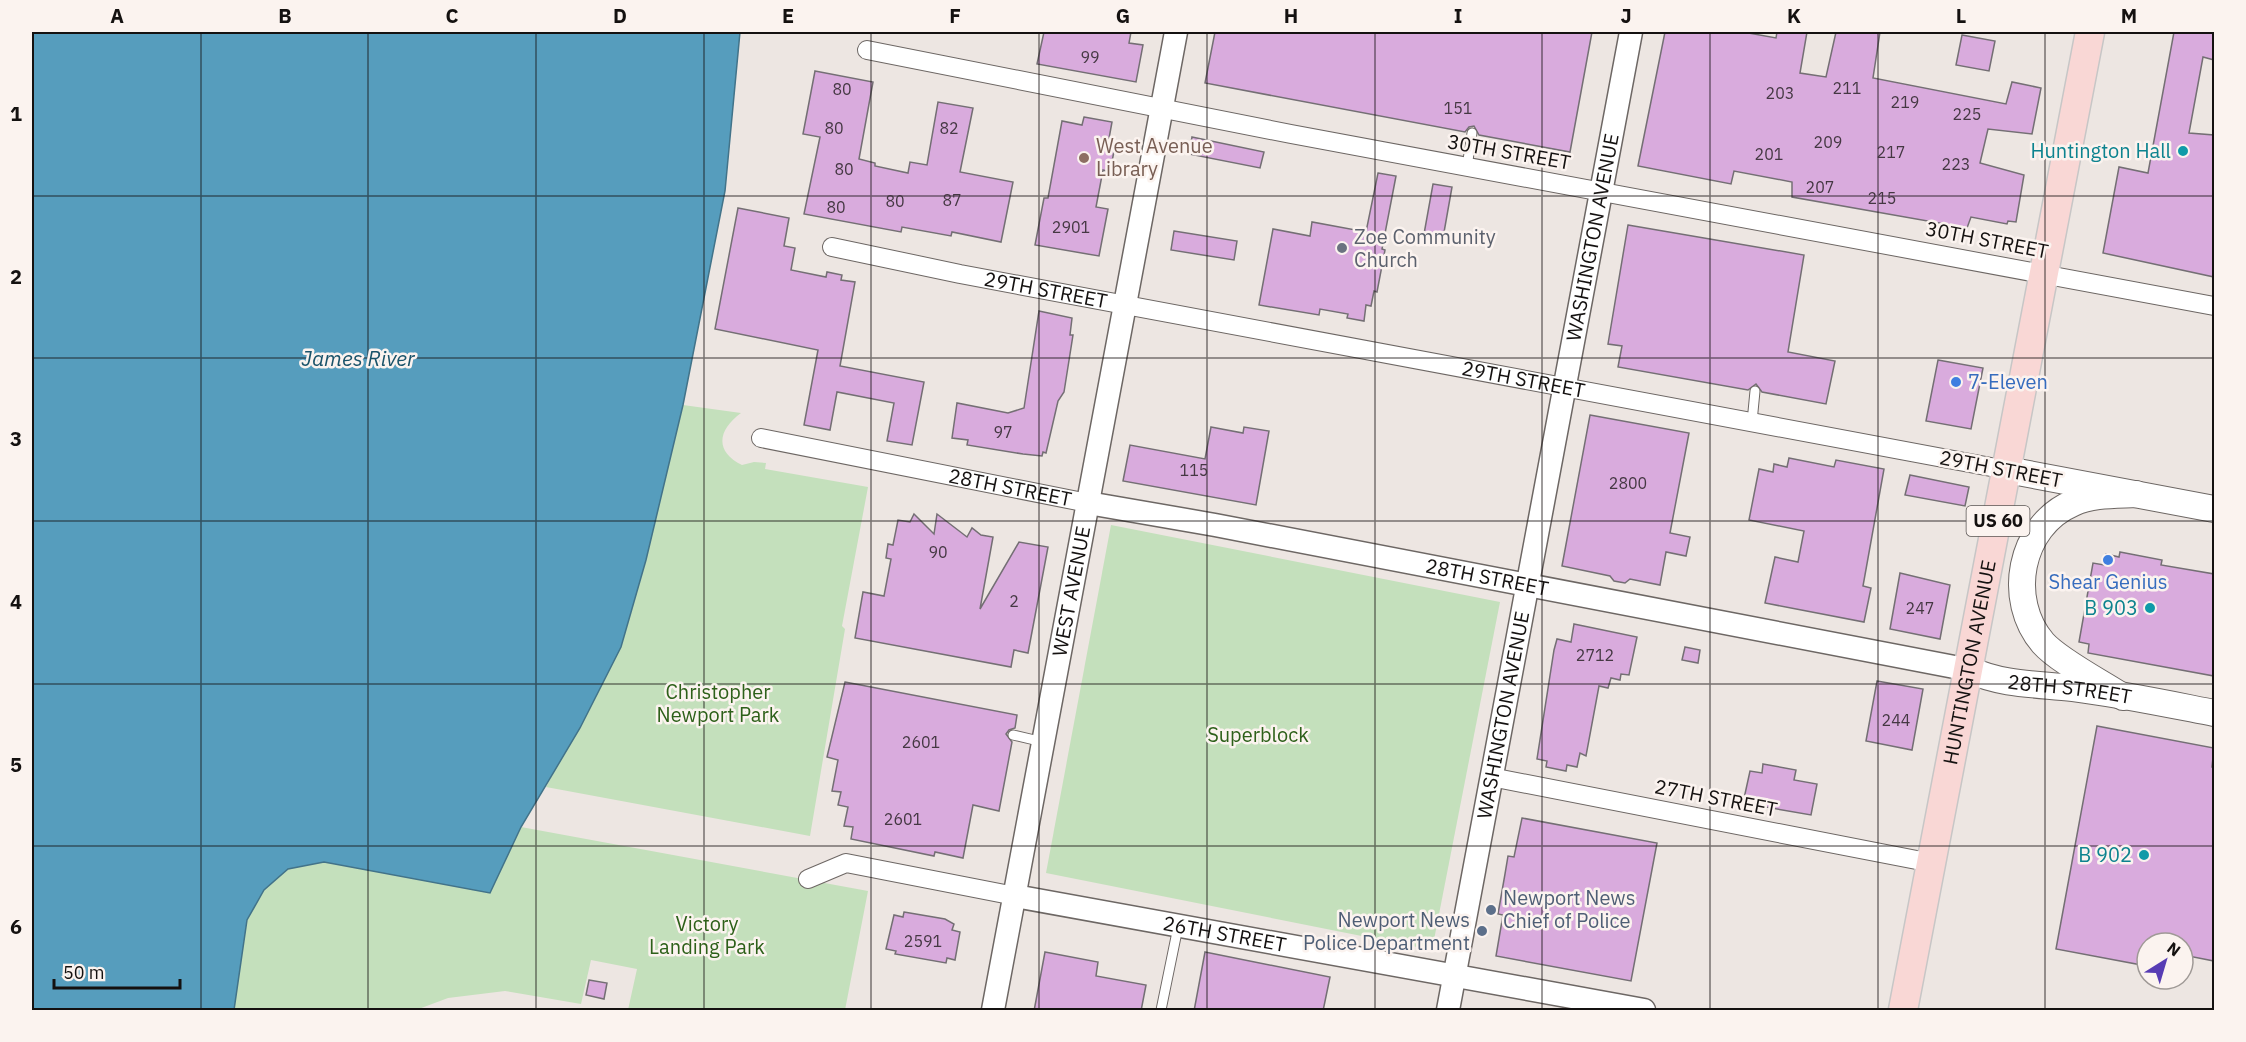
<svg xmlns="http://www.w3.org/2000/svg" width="2246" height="1042" font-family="'IBM Plex Sans',sans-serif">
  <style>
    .green { fill: #c4e0bc }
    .water { fill: #569dbd; stroke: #427389; stroke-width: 1.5 }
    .building { fill: #d9abdd; stroke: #746f74; stroke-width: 1.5 }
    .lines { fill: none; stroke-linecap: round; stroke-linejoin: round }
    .service-casing { stroke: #6d6764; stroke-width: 11 }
    .minor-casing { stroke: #6d6764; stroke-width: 20 }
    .tertiary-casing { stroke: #6d6764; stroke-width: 25 }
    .secondary-casing { stroke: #6d6764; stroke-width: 28 }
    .primary-casing { stroke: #c7c6c6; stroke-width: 31 }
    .service { stroke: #fff; stroke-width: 9 }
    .minor { stroke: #fff; stroke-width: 18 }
    .tertiary { stroke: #fff; stroke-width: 22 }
    .secondary { stroke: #fff; stroke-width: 26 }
    .primary { stroke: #f9d7d5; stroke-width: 28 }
    .grid { fill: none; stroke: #141110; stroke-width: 1.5; stroke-opacity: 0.55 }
    .culture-dot { fill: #0f9aa8; stroke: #fbf3ef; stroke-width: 2 }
    .education-dot { fill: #8d6e63; stroke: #fbf3ef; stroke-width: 2 }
    .worship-dot { fill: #6b7280; stroke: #fbf3ef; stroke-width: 2 }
    .shop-dot { fill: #3f7fe0; stroke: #fbf3ef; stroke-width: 2 }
    .service-dot { fill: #5c6f8a; stroke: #fbf3ef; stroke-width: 2 }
    .labels { text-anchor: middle; stroke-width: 5; stroke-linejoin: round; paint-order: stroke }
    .number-label { font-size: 16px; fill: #453843 }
    .shield { fill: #fbf3ef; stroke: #595553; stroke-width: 1.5 }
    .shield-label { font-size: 18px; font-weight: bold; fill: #141110 }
    .education-label { font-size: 20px; fill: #785e54; stroke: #fbf3ef; text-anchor: start }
    .culture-label { font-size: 20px; fill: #0d838f; stroke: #fbf3ef; text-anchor: end }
    .street-label { font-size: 20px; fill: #141110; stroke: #fbf3ef }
    .worship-label { font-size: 20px; fill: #5b616d; stroke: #fbf3ef; text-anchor: start }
    .shop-label { font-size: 20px; fill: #366cbe; stroke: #fbf3ef; text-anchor: start }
    .park-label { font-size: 20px; fill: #2d6019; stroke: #fbf3ef }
    .service-label { font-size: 20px; fill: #4e5e75; stroke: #fbf3ef; text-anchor: start }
    .water-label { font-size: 21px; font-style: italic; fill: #1a536a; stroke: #fbf3ef }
    .neatline { fill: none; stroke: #141110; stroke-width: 2 }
    .grid-label { font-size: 20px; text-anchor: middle; font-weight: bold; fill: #141110 }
  </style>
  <rect width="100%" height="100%" fill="#ede6e2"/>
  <g class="green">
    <path d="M683,405L741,413C718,430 714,451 742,465L754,462L766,463L765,469L868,487L842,626L845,629L810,836L546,787L621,647L646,560Z"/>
    <path d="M1111,525L1500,602L1432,950L1046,873Z"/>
    <path d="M521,827L868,891L845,1010H628L637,969L591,960L581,1004L505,991L448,998L416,1010H234L247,920L264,890L288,869L324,862L490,893Z"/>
  </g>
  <path class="water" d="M32,32H740L725,191L683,405L646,560L621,647L580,728L521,827L490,893L324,862L288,869L264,890L247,920L234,1010H32Z"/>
  <g class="building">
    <path d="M1044,32H1131L1129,43L1143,45L1136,82L1037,64Z"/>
    <path d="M1215,32H1592L1570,152L1479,135L1474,126L1469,127L1465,132L1205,83Z"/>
    <path d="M1665,32H1743L1776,38L1777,32H1807L1800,73L1826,77L1836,32H1880L1873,78L2006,104L2012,82L2041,88L2032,134L1988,129L1980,163L2024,175L2016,222L2008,221L2007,224L1971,217L1967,228L1792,197V182L1734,171L1731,184L1638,166Z"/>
    <path d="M2174,32H2214V60L2203,57L2189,133L2214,135V277L2103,253L2119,167L2148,173Z"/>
    <path d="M1962,35L1995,41L1989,71L1956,65Z"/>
    <path d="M815,71L873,82L859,159L875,163V166L908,173L910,162L927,165L938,102L973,108L960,172L1013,182L1001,242L952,232L951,236L902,227L901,232L804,214L820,137L803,134Z"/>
    <path d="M1084,117L1112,122L1108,144L1115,146L1110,172L1103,170L1096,207L1108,209L1099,256L1035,245L1044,198H1048L1062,121L1082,125Z"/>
    <path d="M1192,137L1264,152L1260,168L1189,154Z"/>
    <path d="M1378,173L1396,176L1382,249L1385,250L1377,292L1374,291L1371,306L1366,305L1364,321L1347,318L1348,314L1320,309L1319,315L1259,305L1273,229L1310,236L1312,222L1366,232Z"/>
    <path d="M1433,184L1452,187L1443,238L1424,234Z"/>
    <path d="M738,208L789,218L784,246L795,248L791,270L826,277L827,272L842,275L841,280L855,282L840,366L924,382L912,445L887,441L894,403L837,392L830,430L804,425L818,350L715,329Z"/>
    <path d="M1628,225L1804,255L1788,352L1835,361L1826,404L1762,392L1756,384L1748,390L1618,367L1622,346L1608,344Z"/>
    <path d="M1174,231L1237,241L1234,260L1171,250Z"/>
    <path d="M1039,311L1072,318L1070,335H1073L1064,392L1058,401L1046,453L1043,452L1042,456L1023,454L967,445L968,440L952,438L957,403L1008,413L1024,408Z"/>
    <path d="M1938,360L1983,368L1971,429L1926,421Z"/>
    <path d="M1590,415L1689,433L1670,533L1690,537L1686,556L1666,552L1660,585L1630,579L1625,583L1614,581L1610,576L1562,566Z"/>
    <path d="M1211,427L1243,433L1244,427L1269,431L1256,505L1123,481L1130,445L1205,459Z"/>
    <path d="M1789,458L1834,467L1836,460L1884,469L1863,586L1871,588L1864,622L1765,603L1775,557L1798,562L1804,531L1749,520L1759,469L1773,472L1774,464L1787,467Z"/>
    <path d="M1910,475L1969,487L1965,506L1905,495Z"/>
    <path d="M914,514L934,534L937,514L967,537L972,528L981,535L993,537L980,609L1019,542L1048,547L1028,653L1014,650L1011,667L855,638L863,592L884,596L891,559L886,558L888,544L893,545L898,520L910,522Z"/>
    <path d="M2120,552L2162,560L2161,565L2214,574V676L2088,653L2089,644L2079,642L2093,563L2104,565L2106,554L2119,557Z"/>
    <path d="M1900,573L1950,585L1940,639L1890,629Z"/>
    <path d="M1574,624L1637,637L1629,675L1621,674L1620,680L1611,678L1608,688L1599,686L1586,756L1580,753L1577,767L1567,765L1566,771L1546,767L1547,761L1537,759L1554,650L1557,639L1571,642Z"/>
    <path d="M1685,647L1700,650L1698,663L1682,660Z"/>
    <path d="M1877,681L1923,689L1912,750L1866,741Z"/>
    <path d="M845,682L1017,715L1015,728L1009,730L1006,734L1012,742L999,811L973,805L963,858L935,852L934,856L851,839L853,827L844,826L848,807L838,805L841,792L832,791L838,760L827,757Z"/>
    <path d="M2097,726L2214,748L2212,767L2214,768V961L2183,955V943H2147V966L2056,949Z"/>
    <path d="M1763,764L1796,770L1794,780L1817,784L1811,815L1743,803L1750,771L1762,773Z"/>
    <path d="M1522,818L1657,843L1631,981L1496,956L1503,915L1498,914L1505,874L1508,856L1514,857Z"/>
    <path d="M904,912L945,919L954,924L952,930L960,932L955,960L947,958L946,963L895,954L896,951L886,949L894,915L903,917Z"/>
    <path d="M1045,952L1098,962L1096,976L1146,985L1141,1011H1034Z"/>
    <path d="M1205,952L1330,977L1323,1011H1194Z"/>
    <path d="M589,980L607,983L604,999L586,995Z"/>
  </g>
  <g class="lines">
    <g class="service-casing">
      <g id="service">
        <path d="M1467,167L1472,133"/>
        <path d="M1752,422L1755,391"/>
        <path d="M1013,735L1043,742"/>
        <path d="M1161,1010L1178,927"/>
      </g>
    </g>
    <g class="minor-casing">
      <g id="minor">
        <path d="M867,50L1291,134L2214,306"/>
        <path id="s1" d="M832,247L960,274L2007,470"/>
        <path id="s2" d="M761,438L1088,503"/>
        <path d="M1491,777L1932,863"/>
        <path d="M808,879L846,863L1015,896"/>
      </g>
    </g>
    <g class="tertiary-casing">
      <g id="tertiary">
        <path id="s3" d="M1088,503L1215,525L1970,670"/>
        <path id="s4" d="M1015,896L1644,1010"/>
        <path id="s5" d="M993,1010L1176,32"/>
        <path id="s6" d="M1448,1010L1631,32"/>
      </g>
    </g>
    <g class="secondary-casing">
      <g id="secondary">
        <path d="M2007,470L2214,509"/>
        <path id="s7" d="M1970,670C2002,685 2038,684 2073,688C2121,694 2168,704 2214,713"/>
        <path d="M2123,697C2102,683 2059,661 2043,643C2006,600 2019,526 2073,503C2092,494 2115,495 2136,494"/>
      </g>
    </g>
    <g class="primary-casing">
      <g id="primary">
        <path id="s8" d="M1903,1010L2090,32"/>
      </g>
    </g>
    <use href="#service" class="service"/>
    <use href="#minor" class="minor"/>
    <use href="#tertiary" class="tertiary"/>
    <use href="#secondary" class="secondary"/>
    <use href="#primary" class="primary"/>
  </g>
  <path class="grid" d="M201,32V1010M368,32V1010M536,32V1010M704,32V1010M871,32V1010M1039,32V1010M1207,32V1010M1375,32V1010M1542,32V1010M1710,32V1010M1878,32V1010M2045,32V1010M32,196H2214M32,358H2214M32,521H2214M32,684H2214M32,846H2214"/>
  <g class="culture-dot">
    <circle cx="2183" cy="151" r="6"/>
    <circle cx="2150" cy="608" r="6"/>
    <circle cx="2144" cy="855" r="6"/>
  </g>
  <circle class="education-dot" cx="1084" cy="158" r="6"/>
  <circle class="worship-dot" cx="1342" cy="248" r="6"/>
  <g class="shop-dot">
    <circle cx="1956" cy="382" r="6"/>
    <circle cx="2108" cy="560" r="6"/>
  </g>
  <g class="service-dot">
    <circle cx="1491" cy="910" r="6"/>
    <circle cx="1482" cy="931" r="6"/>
  </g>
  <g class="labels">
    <g class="number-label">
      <text x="1090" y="63">99</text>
      <text x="1847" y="94">211</text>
      <text x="842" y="95">80</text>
      <text x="1780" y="99">203</text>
      <text x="1905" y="108">219</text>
      <text x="1458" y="114">151</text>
      <text x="1967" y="120">225</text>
      <text x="834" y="134">80</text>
      <text x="949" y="134">82</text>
      <text x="1828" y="148">209</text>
      <text x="1891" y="158">217</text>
      <text x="1769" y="160">201</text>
      <text x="1956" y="170">223</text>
      <text x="844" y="175">80</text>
      <text x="1820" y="193">207</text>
      <text x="1882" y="204">215</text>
      <text x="952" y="206">87</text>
      <text x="895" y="207">80</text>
      <text x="836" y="213">80</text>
      <text x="1071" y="233">2901</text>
      <text x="1003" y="438">97</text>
      <text x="1194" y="476">115</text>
      <text x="1628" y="489">2800</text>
      <text x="938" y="558">90</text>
      <text x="1014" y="607">2</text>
      <text x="1920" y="614">247</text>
      <text x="1595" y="661">2712</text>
      <text x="1896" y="726">244</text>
      <text x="921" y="748">2601</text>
      <text x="903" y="825">2601</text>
      <text x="923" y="947">2591</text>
    </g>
    <rect class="shield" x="1966.5" y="506" width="63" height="30" rx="4.5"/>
    <g class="shield-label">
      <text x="1998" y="527">US 60</text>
    </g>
    <g class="education-label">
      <text x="1096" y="153">West Avenue<tspan x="1096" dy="23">Library</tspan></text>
    </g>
    <g class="culture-label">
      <text x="2171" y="158">Huntington Hall</text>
      <text x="2138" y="615">B 903</text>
      <text x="2132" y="862">B 902</text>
    </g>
    <g class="street-label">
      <text transform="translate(1509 152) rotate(10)" y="7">30TH STREET</text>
      <text dy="7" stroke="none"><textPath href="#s6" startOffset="786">WASHINGTON AVENUE</textPath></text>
      <text transform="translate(1987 240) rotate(11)" y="7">30TH STREET</text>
      <text dy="7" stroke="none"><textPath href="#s1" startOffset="218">29TH STREET</textPath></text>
      <text dy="7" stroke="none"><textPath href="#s1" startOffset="704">29TH STREET</textPath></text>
      <text transform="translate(2001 469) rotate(11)" y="7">29TH STREET</text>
      <text dy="7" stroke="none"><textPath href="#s2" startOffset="254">28TH STREET</textPath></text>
      <text dy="7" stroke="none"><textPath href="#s3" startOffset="406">28TH STREET</textPath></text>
      <text dy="7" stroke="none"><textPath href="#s5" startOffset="426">WEST AVENUE</textPath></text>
      <text dy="7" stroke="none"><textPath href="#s8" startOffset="354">HUNTINGTON AVENUE</textPath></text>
      <text dy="7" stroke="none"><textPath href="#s7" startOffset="102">28TH STREET</textPath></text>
      <text dy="7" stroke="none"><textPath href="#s6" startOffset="300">WASHINGTON AVENUE</textPath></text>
      <text transform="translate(1716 798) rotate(11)" y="7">27TH STREET</text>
      <text dy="7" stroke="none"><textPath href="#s4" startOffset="213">26TH STREET</textPath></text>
    </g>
    <g class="worship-label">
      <text x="1354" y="244">Zoe Community<tspan x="1354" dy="23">Church</tspan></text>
    </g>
    <g class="shop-label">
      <text x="1968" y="389">7-Eleven</text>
      <text x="2108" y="589" text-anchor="middle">Shear Genius</text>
    </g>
    <g class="park-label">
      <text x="718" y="699">Christopher<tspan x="718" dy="23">Newport Park</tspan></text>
      <text x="1258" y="742">Superblock</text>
      <text x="707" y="931">Victory<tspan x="707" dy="23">Landing Park</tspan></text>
    </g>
    <g class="service-label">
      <text x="1503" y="905">Newport News<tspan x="1503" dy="23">Chief of Police</tspan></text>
      <text x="1470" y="927" text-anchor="end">Newport News<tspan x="1470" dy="23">Police Department</tspan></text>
    </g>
    <g class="water-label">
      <text x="358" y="366">James River</text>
    </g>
  </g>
  <rect width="2246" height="1042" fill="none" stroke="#fbf3ef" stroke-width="66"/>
  <g transform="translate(2165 961) rotate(37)"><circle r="28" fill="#fbf3ef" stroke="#9f9996" stroke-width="1.5"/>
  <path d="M0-4.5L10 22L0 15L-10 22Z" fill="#573cb4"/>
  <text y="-9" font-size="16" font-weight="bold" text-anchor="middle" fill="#141110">N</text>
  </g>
  <path d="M54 979v9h126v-9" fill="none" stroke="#141110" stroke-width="3"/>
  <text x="63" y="979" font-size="18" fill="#141110" stroke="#fbf3ef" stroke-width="4.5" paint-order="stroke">50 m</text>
  <rect x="33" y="33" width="2180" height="976" class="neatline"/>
  <g class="grid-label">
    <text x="117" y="23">A</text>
    <text x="285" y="23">B</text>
    <text x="452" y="23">C</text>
    <text x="620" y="23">D</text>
    <text x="788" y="23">E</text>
    <text x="955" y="23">F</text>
    <text x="1123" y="23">G</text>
    <text x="1291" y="23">H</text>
    <text x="1458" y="23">I</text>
    <text x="1626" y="23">J</text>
    <text x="1794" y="23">K</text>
    <text x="1961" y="23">L</text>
    <text x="2129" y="23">M</text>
    <text x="16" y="121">1</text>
    <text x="16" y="284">2</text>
    <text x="16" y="446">3</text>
    <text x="16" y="609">4</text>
    <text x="16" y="772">5</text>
    <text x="16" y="934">6</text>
  </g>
</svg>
